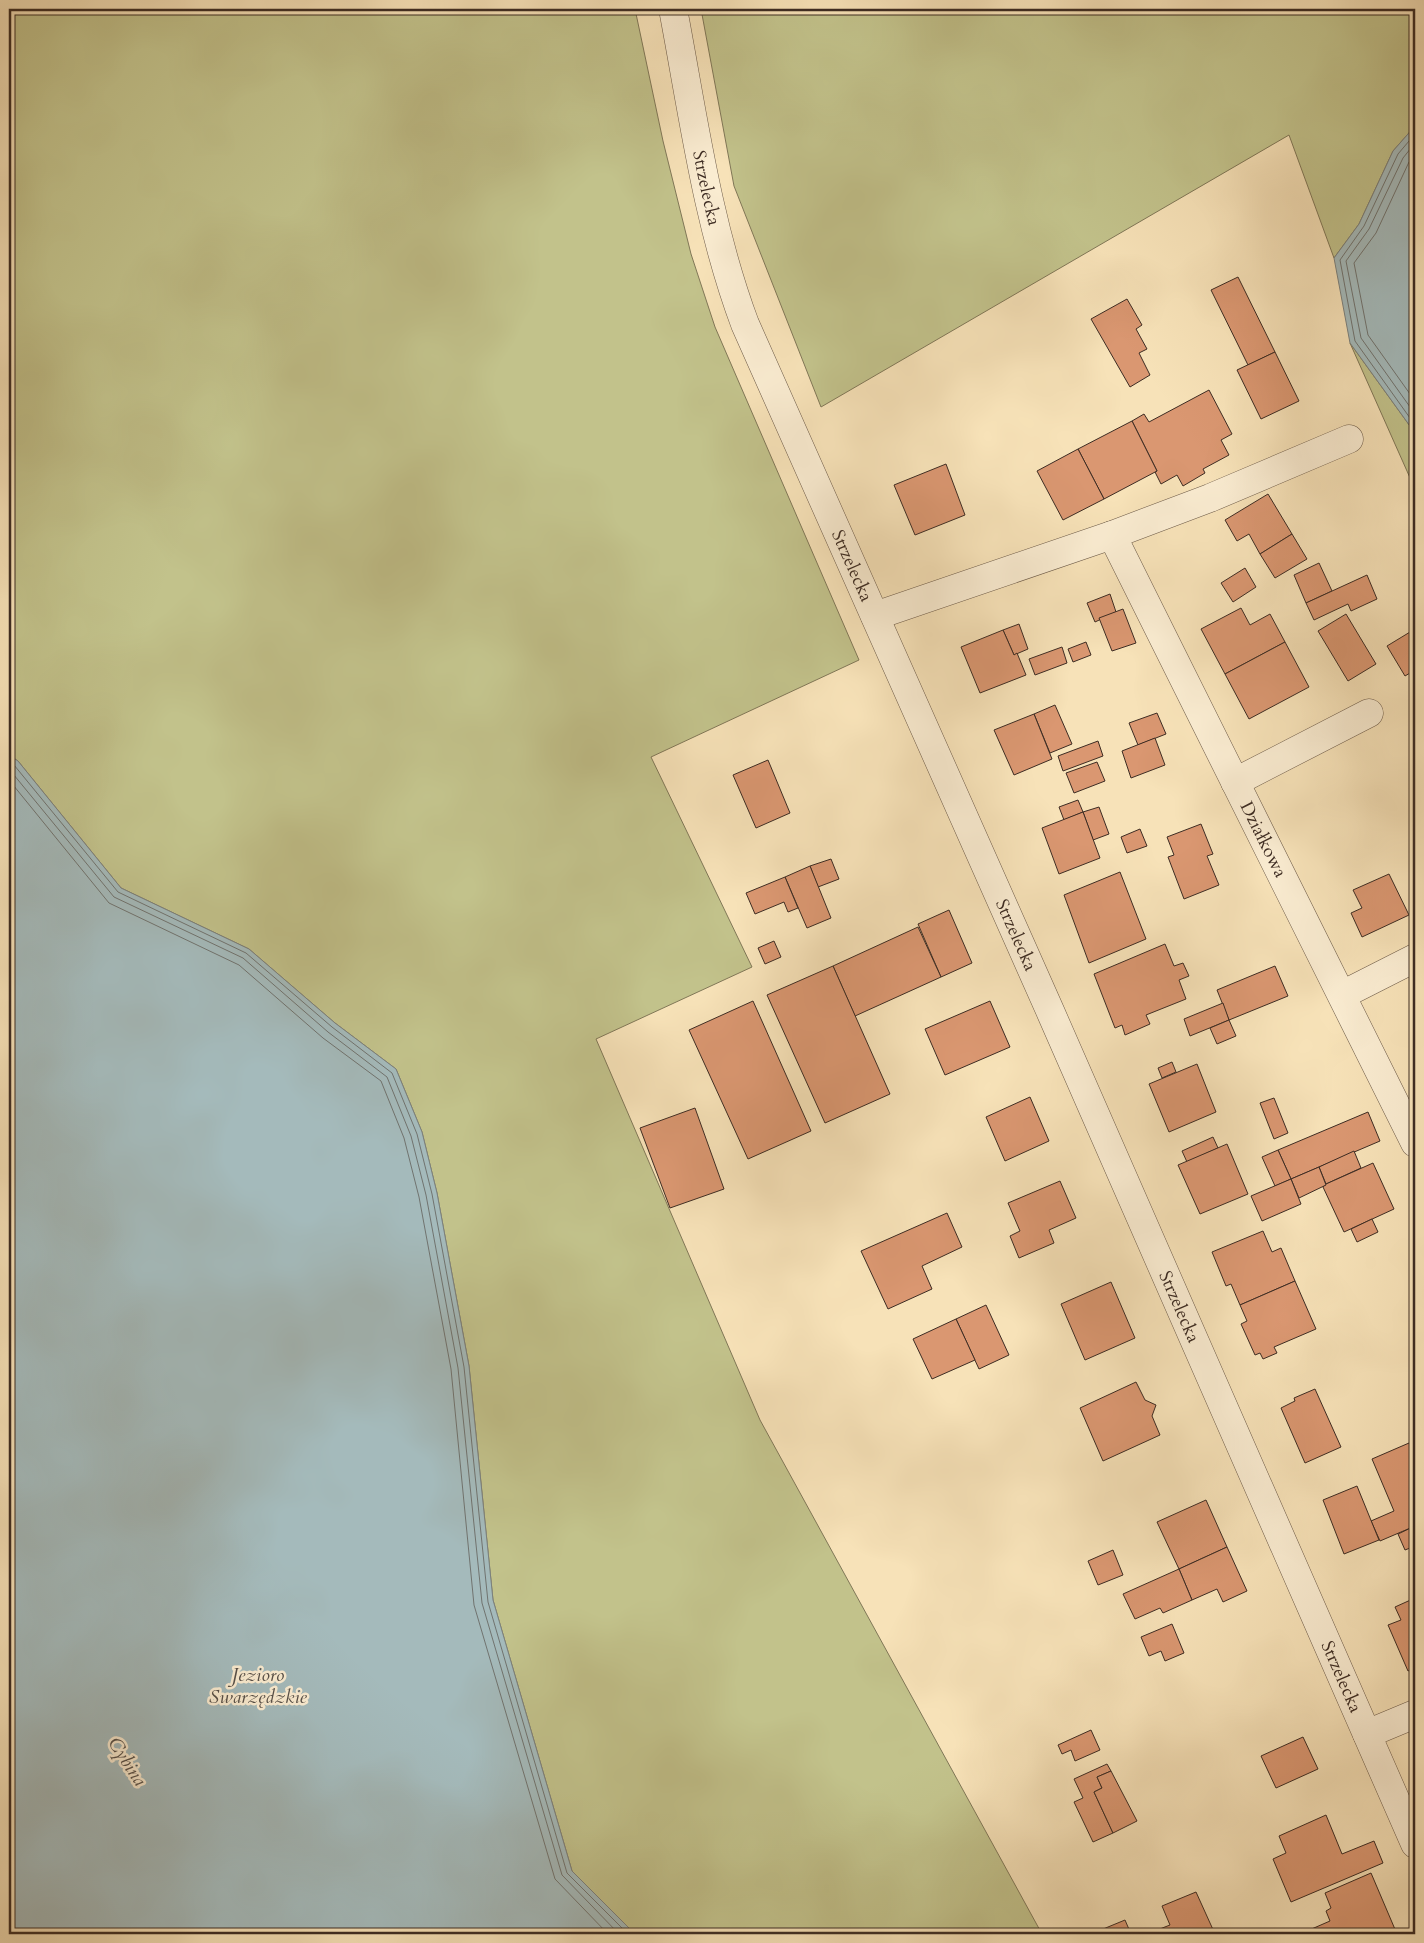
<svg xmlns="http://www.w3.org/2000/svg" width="1424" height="1943" font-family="Cardo,serif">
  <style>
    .green { fill: #c2c28b; stroke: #807757 }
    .water { fill: #a4babb; stroke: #7b817e }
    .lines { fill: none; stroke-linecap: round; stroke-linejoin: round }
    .shore { stroke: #70736f; stroke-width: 1 }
    .building { fill: #da9771; stroke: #3d2c23 }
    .street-casing { stroke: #6c5a48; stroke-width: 29 }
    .street { stroke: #faecd1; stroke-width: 28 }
    .labels { text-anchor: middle; stroke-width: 5; stroke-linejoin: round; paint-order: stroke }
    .street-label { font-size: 18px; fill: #3d2c23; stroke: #faecd1 }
    .water-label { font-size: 19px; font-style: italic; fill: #575049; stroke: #faecd1 }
  </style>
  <rect width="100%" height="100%" fill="#f7e2b8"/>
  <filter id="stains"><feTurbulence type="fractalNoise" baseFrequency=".004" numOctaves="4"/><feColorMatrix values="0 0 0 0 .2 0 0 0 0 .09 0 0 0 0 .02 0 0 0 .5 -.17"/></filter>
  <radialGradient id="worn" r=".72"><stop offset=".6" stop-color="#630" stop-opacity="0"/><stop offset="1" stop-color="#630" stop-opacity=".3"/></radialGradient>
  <g class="green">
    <path d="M9,9H635L663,141L691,254L715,327L859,660L651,757L752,967L596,1039L760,1420L1042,1934H635L572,1871L493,1600L469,1366L437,1193L422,1132L396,1069L335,1023L249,949L121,888L18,761L9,755Z"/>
    <path d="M701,9H1415V126L1393,151L1359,224L1334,258L1289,135L821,407L734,186Z"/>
    <path d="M1350,343L1415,433V489Z"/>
  </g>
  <g class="water">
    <path d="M1415,126V433L1350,343L1334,258L1359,224L1393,151Z"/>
    <path d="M9,755L18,761L121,888L249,949L335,1023L396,1069L422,1132L437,1193L469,1366L493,1600L572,1871L635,1934H9Z"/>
  </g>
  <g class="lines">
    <g class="shore">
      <path d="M1415,134L1398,154L1364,226L1340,260L1355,341L1415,425"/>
      <path d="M1415,143L1403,158L1369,229L1346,261L1361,338L1415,414"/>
      <path d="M1415,155L1409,162L1376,233L1354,263L1368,335L1415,401"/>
      <path d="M9,761L14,765L118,892L246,953L332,1027L392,1073L417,1134L432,1194L464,1367L488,1602L567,1873L628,1934"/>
      <path d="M9,769L114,897L243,958L328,1032L387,1077L411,1136L426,1195L458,1368L482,1603L562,1875L619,1934"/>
      <path d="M9,780L109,903L239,965L323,1038L381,1081L404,1138L419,1197L451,1369L474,1605L555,1879L608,1934"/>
    </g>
  </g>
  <g class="building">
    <path d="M1238,277L1275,352L1248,365L1211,290Z"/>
    <path d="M1127,299L1142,325L1136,329L1147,349L1139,353L1150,375L1130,387L1091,319Z"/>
    <path d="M1275,352L1299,401L1261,419L1237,370Z"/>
    <path d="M1209,390L1232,434L1221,440L1229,455L1203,469L1205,473L1183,486L1177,475L1161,484L1155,472L1157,471L1132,421L1144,414L1149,422Z"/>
    <path d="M1132,421L1157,471L1104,499L1078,449Z"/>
    <path d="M1078,449L1104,499L1063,520L1037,471Z"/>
    <path d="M946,464L965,515L915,535L894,485Z"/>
    <path d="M1268,494L1292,534L1260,554L1249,534L1237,541L1225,520Z"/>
    <path d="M1292,534L1307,559L1275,578L1260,554Z"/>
    <path d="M1319,563L1332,591L1306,603L1294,575Z"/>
    <path d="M1245,568L1256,587L1233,602L1221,583Z"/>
    <path d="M1367,575L1377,599L1351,611L1348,604L1314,620L1306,603Z"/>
    <path d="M1110,594L1116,612L1095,622L1087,603Z"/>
    <path d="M1241,608L1250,625L1270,614L1285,642L1225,674L1201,629Z"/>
    <path d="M1123,609L1136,643L1112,651L1099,618Z"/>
    <path d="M1346,614L1376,664L1348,681L1318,631Z"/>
    <path d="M1019,624L1028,649L1014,655L1003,630Z"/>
    <path d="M1415,629V670L1405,676L1387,646Z"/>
    <path d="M1003,630L1014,655L1017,653L1026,675L980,693L961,647Z"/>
    <path d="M1086,642L1091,655L1073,662L1068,649Z"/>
    <path d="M1285,642L1309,687L1249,719L1225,674Z"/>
    <path d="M1062,647L1067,663L1035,675L1029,659Z"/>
    <path d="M1055,705L1072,744L1050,753L1034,714Z"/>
    <path d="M1157,713L1166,734L1138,745L1129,723Z"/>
    <path d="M1034,714L1052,759L1014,775L994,730Z"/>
    <path d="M1155,738L1165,765L1131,778L1122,751Z"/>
    <path d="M1098,741L1103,756L1063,771L1058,756Z"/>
    <path d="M768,760L790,813L756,828L733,775Z"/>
    <path d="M1097,762L1105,781L1074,793L1066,773Z"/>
    <path d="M1078,800L1083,812L1064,820L1059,807Z"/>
    <path d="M1099,807L1109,834L1093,840L1083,812Z"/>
    <path d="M1083,812L1100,858L1059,874L1042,828Z"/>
    <path d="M1201,824L1213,854L1207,856L1219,885L1184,899L1168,857L1174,855L1167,837Z"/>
    <path d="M1140,829L1147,846L1127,853L1121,837Z"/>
    <path d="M831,859L839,879L818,887L810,866Z"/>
    <path d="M810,866L831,918L807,928L785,877Z"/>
    <path d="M1120,872L1146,939L1089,963L1064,895Z"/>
    <path d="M1389,874L1409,915L1362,937L1351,913L1362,908L1353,890Z"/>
    <path d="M785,877L798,908L788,912L784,902L755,914L746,893Z"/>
    <path d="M949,910L972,963L941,977L918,924Z"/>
    <path d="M918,927L941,977L855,1016L833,966Z"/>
    <path d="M774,941L781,957L765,964L758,948Z"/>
    <path d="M1165,944L1174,966L1183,963L1189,976L1179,980L1186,999L1146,1015L1150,1024L1125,1035L1122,1025L1115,1028L1094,974Z"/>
    <path d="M833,966L890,1094L825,1123L767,995Z"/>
    <path d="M1275,966L1288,996L1229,1020L1217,990Z"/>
    <path d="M753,1001L811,1131L748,1159L689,1030Z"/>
    <path d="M990,1001L1010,1047L945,1075L925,1029Z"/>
    <path d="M1223,1003L1229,1020L1190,1036L1184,1019Z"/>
    <path d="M1229,1020L1236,1036L1217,1044L1210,1028Z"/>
    <path d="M1172,1062L1176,1072L1162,1078L1158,1068Z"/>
    <path d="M1197,1064L1216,1112L1169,1132L1149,1084Z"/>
    <path d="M1030,1097L1049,1141L1005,1161L986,1117Z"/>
    <path d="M1274,1098L1288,1133L1274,1139L1260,1103Z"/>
    <path d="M695,1108L724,1189L670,1208L640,1128Z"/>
    <path d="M1368,1112L1380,1141L1291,1179L1278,1150Z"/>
    <path d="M1213,1137L1218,1148L1187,1162L1182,1151Z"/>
    <path d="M1227,1144L1248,1194L1200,1214L1178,1165Z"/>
    <path d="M1278,1150L1291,1179L1275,1186L1262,1157Z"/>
    <path d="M1354,1151L1361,1168L1326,1184L1319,1167Z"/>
    <path d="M1373,1163L1394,1209L1344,1232L1323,1187L1326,1184Z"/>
    <path d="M1319,1167L1326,1185L1299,1198L1291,1179Z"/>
    <path d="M1291,1179L1301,1204L1262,1221L1251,1196Z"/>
    <path d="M1060,1181L1076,1218L1049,1230L1054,1243L1019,1258L1010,1236L1020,1231L1008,1203Z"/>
    <path d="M947,1213L962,1247L922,1266L932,1289L888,1309L861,1251Z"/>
    <path d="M1372,1219L1378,1232L1357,1242L1351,1229Z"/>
    <path d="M1263,1231L1272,1252L1281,1248L1295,1281L1240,1305L1231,1284L1226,1286L1212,1252Z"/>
    <path d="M1295,1281L1316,1329L1274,1347L1277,1353L1263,1359L1260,1353L1255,1355L1241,1324L1247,1321L1240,1305Z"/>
    <path d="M1111,1282L1135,1338L1085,1360L1061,1304Z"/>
    <path d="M986,1305L1009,1355L979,1369L956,1319Z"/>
    <path d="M956,1319L975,1360L932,1379L913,1339Z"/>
    <path d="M1136,1382L1145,1400L1156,1405L1152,1416L1160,1435L1103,1461L1080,1408Z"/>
    <path d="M1315,1389L1341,1447L1305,1463L1281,1408L1295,1401L1294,1398Z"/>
    <path d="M1409,1443L1415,1457V1526L1380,1541L1371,1521L1394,1511L1372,1459Z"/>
    <path d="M1357,1486L1379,1540L1344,1554L1323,1500Z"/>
    <path d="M1206,1500L1227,1547L1179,1569L1157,1522Z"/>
    <path d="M1415,1526V1546L1405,1550L1398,1534Z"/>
    <path d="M1227,1547L1247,1591L1223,1602L1217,1589L1192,1600L1179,1569Z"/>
    <path d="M1113,1550L1123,1575L1098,1585L1088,1561Z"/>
    <path d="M1179,1569L1192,1600L1163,1613L1160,1608L1135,1619L1123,1594Z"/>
    <path d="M1415,1598V1668L1408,1671L1388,1625L1401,1620L1395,1607Z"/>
    <path d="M1172,1624L1184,1653L1165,1661L1161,1651L1149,1656L1141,1637Z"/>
    <path d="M1091,1730L1100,1750L1075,1761L1071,1750L1062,1754L1058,1745Z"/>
    <path d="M1303,1737L1318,1769L1276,1788L1261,1756Z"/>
    <path d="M1107,1764L1111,1771L1097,1777L1102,1788L1094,1792L1113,1833L1093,1842L1074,1802L1083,1798L1074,1779Z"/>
    <path d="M1111,1771L1137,1821L1113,1833L1094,1792L1102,1788L1097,1777Z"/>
    <path d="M1326,1815L1342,1854L1374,1841L1383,1863L1291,1902L1273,1859L1286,1853L1279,1836Z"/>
    <path d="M1371,1873L1397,1934H1309L1307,1931L1330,1921L1326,1911L1331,1908L1325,1893Z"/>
    <path d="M1196,1892L1215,1934H1147L1170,1925L1162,1906Z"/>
    <path d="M1125,1920L1131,1934H1091Z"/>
  </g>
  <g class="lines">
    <g class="street-casing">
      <g id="street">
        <path id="s1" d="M673,9C693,114 707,223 745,324L1051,1013L1415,1844"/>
        <path id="s2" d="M1112,535L1415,1143"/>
        <path d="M875,616L1112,535L1210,498L1349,439"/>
        <path d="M1235,782L1369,713"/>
        <path d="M1342,995L1415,958"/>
        <path d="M1367,1734L1415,1714"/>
      </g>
    </g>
    <use href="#street" class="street"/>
  </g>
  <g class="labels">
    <g class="street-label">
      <text dy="6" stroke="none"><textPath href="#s1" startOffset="182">Strzelecka</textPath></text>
      <text dy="6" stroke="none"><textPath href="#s1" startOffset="588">Strzelecka</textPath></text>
      <text dy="6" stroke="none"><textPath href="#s2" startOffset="340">Działkowa</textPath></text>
      <text dy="6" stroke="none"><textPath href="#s1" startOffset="992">Strzelecka</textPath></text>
      <text dy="6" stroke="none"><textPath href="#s1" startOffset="1398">Strzelecka</textPath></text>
      <text dy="6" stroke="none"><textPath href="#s1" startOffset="1802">Strzelecka</textPath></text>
    </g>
    <g class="water-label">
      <text x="258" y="1681">Jezioro<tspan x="258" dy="22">Swarzędzkie</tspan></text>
      <text transform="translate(128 1761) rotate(57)" y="7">Cybina</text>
    </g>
  </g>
  <rect width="1424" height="1943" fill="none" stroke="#f7e2b8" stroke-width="30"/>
  <rect x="10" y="10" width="1404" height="1923" fill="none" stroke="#3d2c23" stroke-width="2.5"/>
  <rect x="15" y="15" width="1394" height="1913" fill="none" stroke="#3d2c23"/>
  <rect width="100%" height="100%" filter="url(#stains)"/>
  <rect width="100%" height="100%" fill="url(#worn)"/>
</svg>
